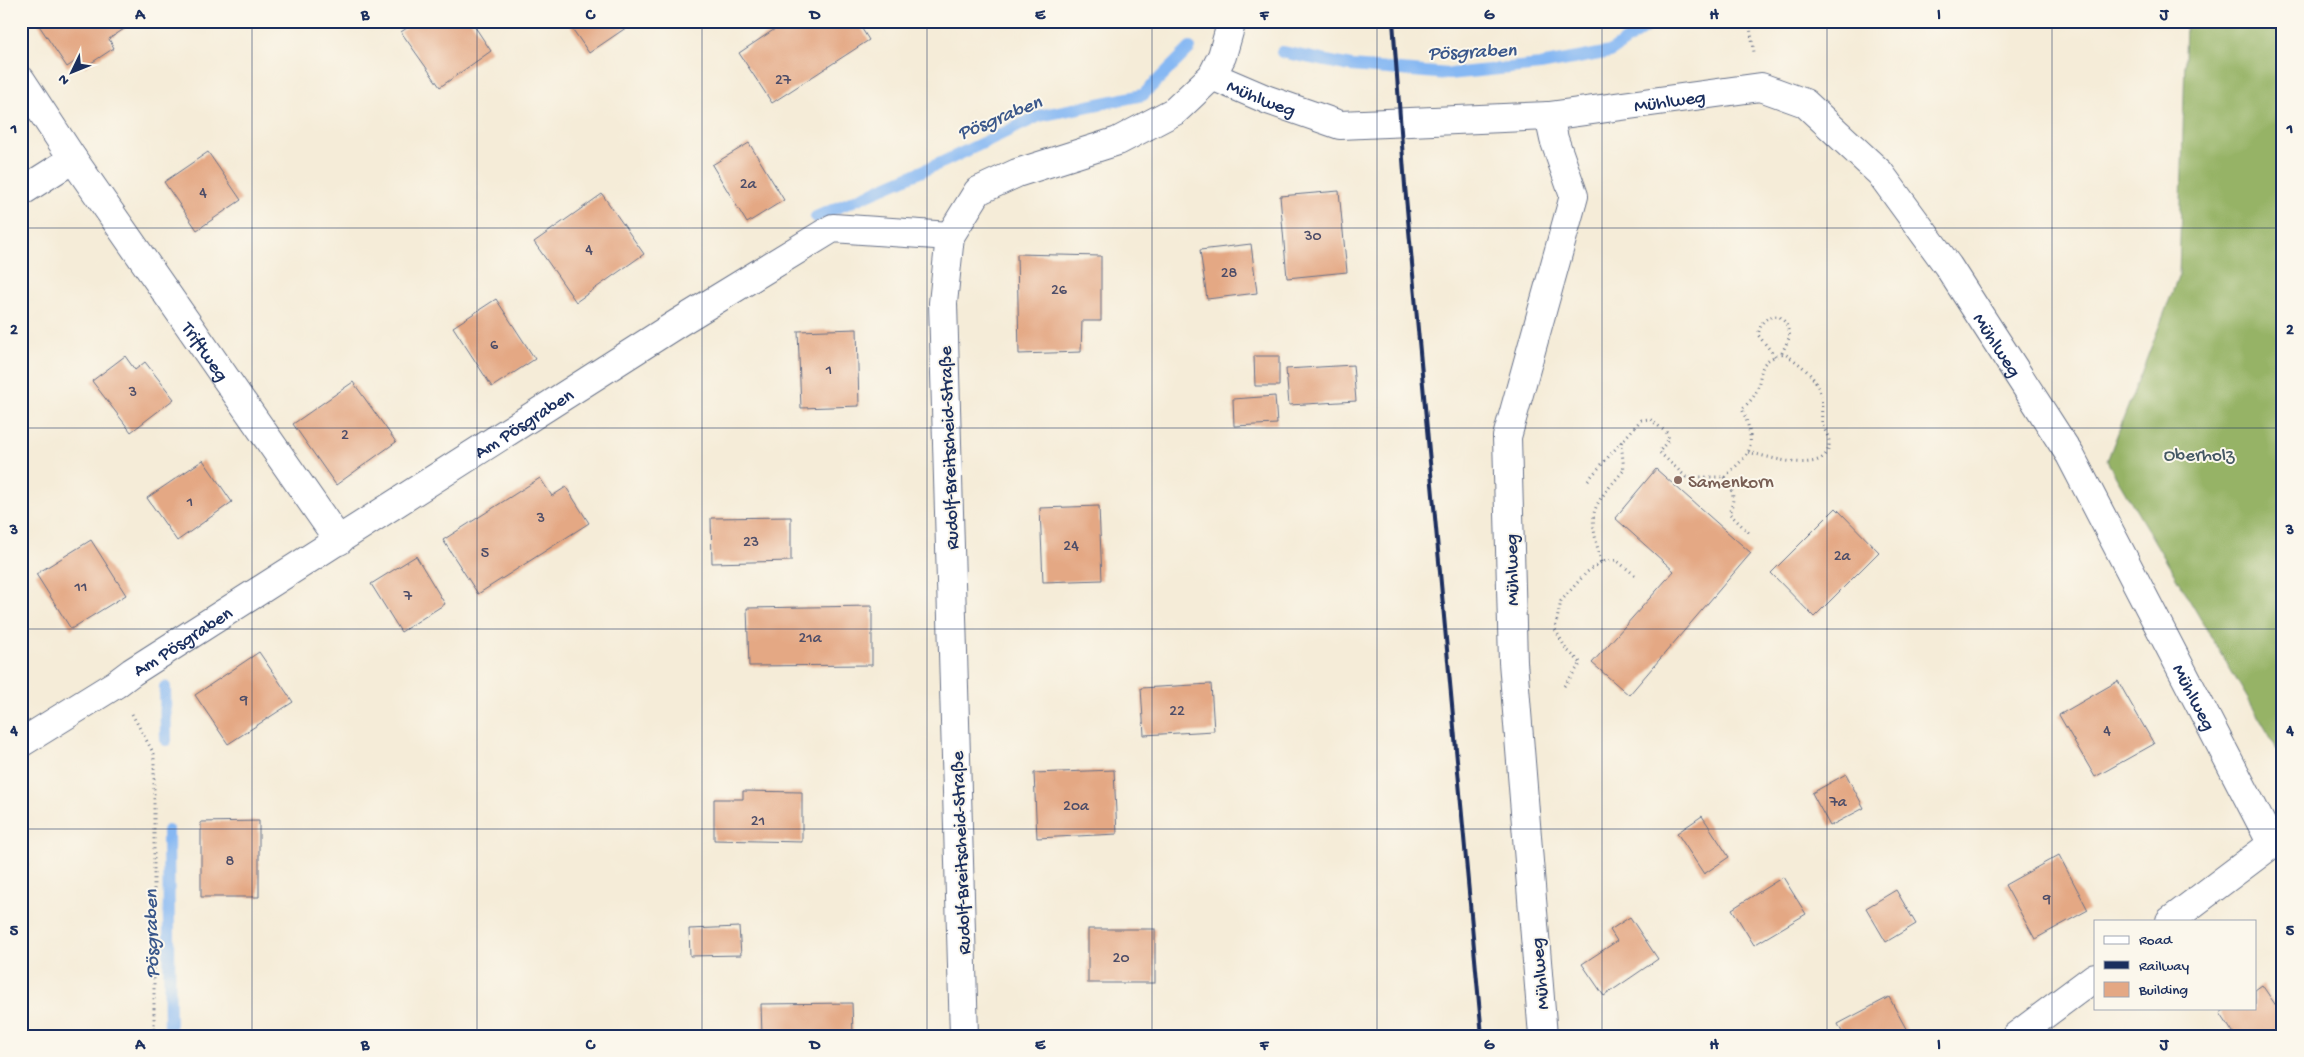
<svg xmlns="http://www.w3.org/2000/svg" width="2304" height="1057" font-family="'Gochi Hand',sans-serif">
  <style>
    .forest { fill: #96b366; stroke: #587162 }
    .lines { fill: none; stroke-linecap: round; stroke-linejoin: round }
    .stream { stroke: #86b8f3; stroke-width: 12 }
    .building { fill: #e4a884 }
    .street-casing { stroke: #677189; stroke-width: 30 }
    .path { stroke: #677189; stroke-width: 3; stroke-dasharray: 1 4; stroke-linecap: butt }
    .street { stroke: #fff; stroke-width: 28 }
    .rail { stroke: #1b2f5e; stroke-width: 4 }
    .grid { fill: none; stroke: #1b2f5e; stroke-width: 1; stroke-opacity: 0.55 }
    .education-dot { fill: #8d6e63; stroke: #fbf7ec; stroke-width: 2 }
    .labels { text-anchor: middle; stroke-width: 4; stroke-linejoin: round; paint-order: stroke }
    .number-label { font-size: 16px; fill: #4d4d68 }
    .street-label { font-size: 19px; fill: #1b2f5e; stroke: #fbf7ec }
    .park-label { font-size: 19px; fill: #445864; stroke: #fbf7ec }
    .education-label { font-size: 19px; fill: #785e54; stroke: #fbf7ec; text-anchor: start }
    .water-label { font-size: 20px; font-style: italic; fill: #3b588b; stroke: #fbf7ec }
    .neatline { fill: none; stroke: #1b2f5e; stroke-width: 2 }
    .grid-label { font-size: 16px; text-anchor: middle; font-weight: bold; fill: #1b2f5e }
  </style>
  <rect width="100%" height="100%" fill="#fbf7ec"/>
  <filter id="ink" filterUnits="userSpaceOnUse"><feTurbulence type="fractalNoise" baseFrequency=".02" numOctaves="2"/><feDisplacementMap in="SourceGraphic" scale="10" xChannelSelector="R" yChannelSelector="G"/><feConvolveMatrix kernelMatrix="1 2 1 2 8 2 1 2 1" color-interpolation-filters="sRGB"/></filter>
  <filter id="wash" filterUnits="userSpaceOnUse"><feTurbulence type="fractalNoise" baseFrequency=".0096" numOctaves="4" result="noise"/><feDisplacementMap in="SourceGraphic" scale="20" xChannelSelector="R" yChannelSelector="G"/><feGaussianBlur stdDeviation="1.12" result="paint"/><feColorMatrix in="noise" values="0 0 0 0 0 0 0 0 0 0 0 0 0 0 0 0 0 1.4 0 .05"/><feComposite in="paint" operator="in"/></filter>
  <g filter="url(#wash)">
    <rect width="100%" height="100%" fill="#f5ecd8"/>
    <path class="forest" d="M2186,21H2283V766L2274,743L2107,461L2179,275Z"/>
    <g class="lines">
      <g class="stream">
        <path d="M1282,52L1351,66L1449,74L1540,65L1610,52L1654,21"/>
        <path d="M816,217L943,162L1039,116L1143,95L1190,48"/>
        <path d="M165,687L166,740"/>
        <path d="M168,831L170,1036"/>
      </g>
    </g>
    <g id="blocks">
      <g class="building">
        <path d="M36,21H123L127,27L109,39L114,48L85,67L79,59L67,67Z"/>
        <path d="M417,21H471L491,51L440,87L401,32Z"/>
        <path d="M567,21H636L589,53Z"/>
        <path d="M787,21H857L869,40L772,103L739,53Z"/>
        <path d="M749,143L784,200L747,223L712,165Z"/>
        <path d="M208,152L241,200L197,230L164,182Z"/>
        <path d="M1339,191L1347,272L1287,278L1280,196Z"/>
        <path d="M602,194L644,254L576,302L534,242Z"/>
        <path d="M1251,244L1257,293L1207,299L1200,250Z"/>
        <path d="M1017,254L1101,256V321H1082L1081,352L1019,354Z"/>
        <path d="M496,299L535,359L492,387L453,327Z"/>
        <path d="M857,329L859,406L801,408L798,331Z"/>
        <path d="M125,356L135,370L145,362L174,399L131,432L92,381Z"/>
        <path d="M1254,356H1279V386H1255Z"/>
        <path d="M1353,365L1356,401L1289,405L1286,369Z"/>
        <path d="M353,382L396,442L336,485L293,424Z"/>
        <path d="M1275,396L1277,424L1234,426L1233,399Z"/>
        <path d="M203,460L232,502L177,541L147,498Z"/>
        <path d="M1656,469L1751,553L1629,695L1592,663L1674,571L1615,518Z"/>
        <path d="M540,478L552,496L566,487L589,523L478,594L443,540Z"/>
        <path d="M1099,506L1102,580L1043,582L1040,508Z"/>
        <path d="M1836,508L1879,552L1814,617L1771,573Z"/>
        <path d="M791,517V561L712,563L711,518Z"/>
        <path d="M91,540L126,595L71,629L36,574Z"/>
        <path d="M416,556L445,604L401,632L371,584Z"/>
        <path d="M872,606V665L749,666L747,608Z"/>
        <path d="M259,652L293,702L228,744L195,695Z"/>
        <path d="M2118,681L2154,744L2095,777L2059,715Z"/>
        <path d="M1211,684L1214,731L1144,735L1141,688Z"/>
        <path d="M1114,770L1117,834L1037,838L1034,773Z"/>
        <path d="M1846,774L1864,808L1830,826L1812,793Z"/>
        <path d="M743,791L802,792V842L714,840V799H743Z"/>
        <path d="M1702,816L1729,857L1704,874L1677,833Z"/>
        <path d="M259,821V897H201V822Z"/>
        <path d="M21,853L29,865L21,871Z"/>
        <path d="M2059,855L2088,910L2035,939L2005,885Z"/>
        <path d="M1783,877L1806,914L1754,945L1732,909Z"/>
        <path d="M1896,890L1916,924L1886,942L1866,908Z"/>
        <path d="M1630,917L1658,959L1604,996L1582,964L1617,941L1610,930Z"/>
        <path d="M739,927L741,955L690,956L689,929Z"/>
        <rect x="1088" y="929" width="67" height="54"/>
        <path d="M2262,985L2283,1016V1036H2235L2220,1013L2227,1008H2255V990Z"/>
        <path d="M1889,997L1910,1036H1844L1838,1024Z"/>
        <path d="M852,1003L853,1036H762L761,1004Z"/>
      </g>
    </g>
  </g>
  <g filter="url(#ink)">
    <use href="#blocks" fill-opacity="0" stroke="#677189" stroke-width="1"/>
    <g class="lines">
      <g class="street-casing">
        <g id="street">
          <path id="s1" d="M1212,76L1268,100L1340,125L1549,116L1761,87L1805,103L1880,173L1948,266L2070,455L2272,844L2170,921"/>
          <path id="s2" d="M21,80L73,159L339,541"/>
          <path d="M21,192L73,159"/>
          <path id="s3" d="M21,743L116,684L132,672L678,323L833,228L950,236"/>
          <path d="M964,1036L943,303L950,236L978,191L1017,173L1118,141L1175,111L1212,76L1222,56L1232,21"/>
          <path d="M1543,1036L1513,662L1507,437L1574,196L1554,139L1549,116"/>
          <path d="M2016,1036L2095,977"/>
        </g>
      </g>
      <g class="path">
        <path d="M1749,21L1754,52"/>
        <path d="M1775,356L1758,335C1761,322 1765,316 1779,316L1786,323L1790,336L1781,355"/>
        <path d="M1725,477C1733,491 1736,498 1729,513L1750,534"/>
        <path d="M1588,480L1641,420L1650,419L1667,433L1669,439L1659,452L1686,477H1725C1732,469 1743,461 1748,452C1754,440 1747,420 1742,409C1746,405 1752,400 1755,394C1765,373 1754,360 1785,354C1799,363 1816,376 1820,393C1823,403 1821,413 1822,423C1824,431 1830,436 1829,445C1826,477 1766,456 1748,452"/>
        <path d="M1601,562C1588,509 1589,511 1624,470L1621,442"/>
        <path d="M1564,686L1581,663L1566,649L1555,629L1561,601L1587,572L1601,562L1616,560L1636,576"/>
        <path d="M132,714L154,754V1036"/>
      </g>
      <use href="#street" class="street"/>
      <path class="rail" d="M1393,21L1405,186L1482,1036"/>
    </g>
  </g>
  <path class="grid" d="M252,21V1036M477,21V1036M702,21V1036M927,21V1036M1152,21V1036M1377,21V1036M1602,21V1036M1827,21V1036M2052,21V1036M21,228H2283M21,428H2283M21,629H2283M21,829H2283"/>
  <circle class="education-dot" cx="1678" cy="480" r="5"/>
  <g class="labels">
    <g class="number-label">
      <text x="783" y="84">27</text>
      <text x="748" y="188">2a</text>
      <text x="203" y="197">4</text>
      <text x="1313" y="240">30</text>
      <text x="589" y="254">4</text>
      <text x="1229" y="277">28</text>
      <text x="1059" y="294">26</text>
      <text x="494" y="349">6</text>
      <text x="829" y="374">1</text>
      <text x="133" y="396">3</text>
      <text x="345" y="439">2</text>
      <text x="190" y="506">1</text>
      <text x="541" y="522">3</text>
      <text x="751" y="546">23</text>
      <text x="1071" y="550">24</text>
      <text x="485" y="557">5</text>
      <text x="1842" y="560">2a</text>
      <text x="81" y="591">11</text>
      <text x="408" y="600">7</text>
      <text x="810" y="642">21a</text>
      <text x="244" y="704">9</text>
      <text x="1177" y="715">22</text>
      <text x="2107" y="735">4</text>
      <text x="1838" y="806">7a</text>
      <text x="1076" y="810">20a</text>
      <text x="758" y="825">21</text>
      <text x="230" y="865">8</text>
      <text x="2047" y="903">9</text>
      <text x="1121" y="962">20</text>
    </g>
    <g class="street-label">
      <text dy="7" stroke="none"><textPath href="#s1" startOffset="54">Mühlweg</textPath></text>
      <text dy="7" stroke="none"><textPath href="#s1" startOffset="468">Mühlweg</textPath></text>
      <text dy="7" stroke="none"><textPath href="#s1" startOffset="918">Mühlweg</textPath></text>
      <text dy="7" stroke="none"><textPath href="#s2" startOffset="328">Triftweg</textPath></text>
      <text dy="7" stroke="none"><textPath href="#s3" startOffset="596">Am Pösgraben</textPath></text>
      <text transform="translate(947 448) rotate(-92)" y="7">Rudolf-Breitscheid-Straße</text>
      <text transform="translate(1510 570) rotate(-91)" y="7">Mühlweg</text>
      <text dy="7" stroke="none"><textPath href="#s3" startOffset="191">Am Pösgraben</textPath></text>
      <text dy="7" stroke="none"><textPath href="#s1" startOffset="1322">Mühlweg</textPath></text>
      <text transform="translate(959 853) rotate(-92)" y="7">Rudolf-Breitscheid-Straße</text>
      <text transform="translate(1538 974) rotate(-95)" y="7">Mühlweg</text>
    </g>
    <g class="park-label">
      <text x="2199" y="460">Oberholz</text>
    </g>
    <g class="education-label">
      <text x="1688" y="487">Samenkorn</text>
    </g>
    <g class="water-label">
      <text transform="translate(1472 50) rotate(-2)" y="7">Pösgraben</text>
      <text transform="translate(999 116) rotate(-22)" y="7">Pösgraben</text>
      <text transform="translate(150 934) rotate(-91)" y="7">Pösgraben</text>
    </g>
  </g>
  <rect width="2304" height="1057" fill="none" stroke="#fbf7ec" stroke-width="55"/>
  <rect x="2094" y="920" width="162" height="90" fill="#fbf7ec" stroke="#a1a7b3"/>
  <rect x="2104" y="936" width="25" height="8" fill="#ffffff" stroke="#a1a7b3"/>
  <text x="2139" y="944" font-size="15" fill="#1b2f5e">Road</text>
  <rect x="2104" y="961" width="25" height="8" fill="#1b2f5e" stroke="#a1a7b3"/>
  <text x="2139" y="970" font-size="15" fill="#1b2f5e">Railway</text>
  <rect x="2104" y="982" width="25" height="15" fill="#e4a884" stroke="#a1a7b3"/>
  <text x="2139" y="994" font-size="15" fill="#1b2f5e">Building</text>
  <g transform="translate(72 72) rotate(227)" stroke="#fbf7ec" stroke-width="4" paint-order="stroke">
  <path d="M0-4L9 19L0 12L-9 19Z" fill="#1b2f5e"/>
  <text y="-8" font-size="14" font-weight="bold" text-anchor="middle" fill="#1b2f5e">N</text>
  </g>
  <rect x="28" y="28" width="2248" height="1002" class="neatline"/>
  <g class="grid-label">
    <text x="140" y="19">A</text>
    <text x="365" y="19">B</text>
    <text x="590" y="19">C</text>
    <text x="815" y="19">D</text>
    <text x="1040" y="19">E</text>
    <text x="1264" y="19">F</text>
    <text x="1489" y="19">G</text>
    <text x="1714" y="19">H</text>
    <text x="1939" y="19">I</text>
    <text x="2164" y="19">J</text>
    <text x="14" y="133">1</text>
    <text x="2290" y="133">1</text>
    <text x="14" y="334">2</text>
    <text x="2290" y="334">2</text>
    <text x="14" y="534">3</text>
    <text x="2290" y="534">3</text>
    <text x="14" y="735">4</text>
    <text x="2290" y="735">4</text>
    <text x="14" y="935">5</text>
    <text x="2290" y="935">5</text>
    <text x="140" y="1049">A</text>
    <text x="365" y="1049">B</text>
    <text x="590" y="1049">C</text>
    <text x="815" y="1049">D</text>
    <text x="1040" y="1049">E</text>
    <text x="1264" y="1049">F</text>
    <text x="1489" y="1049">G</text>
    <text x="1714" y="1049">H</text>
    <text x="1939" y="1049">I</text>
    <text x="2164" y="1049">J</text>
  </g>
</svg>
